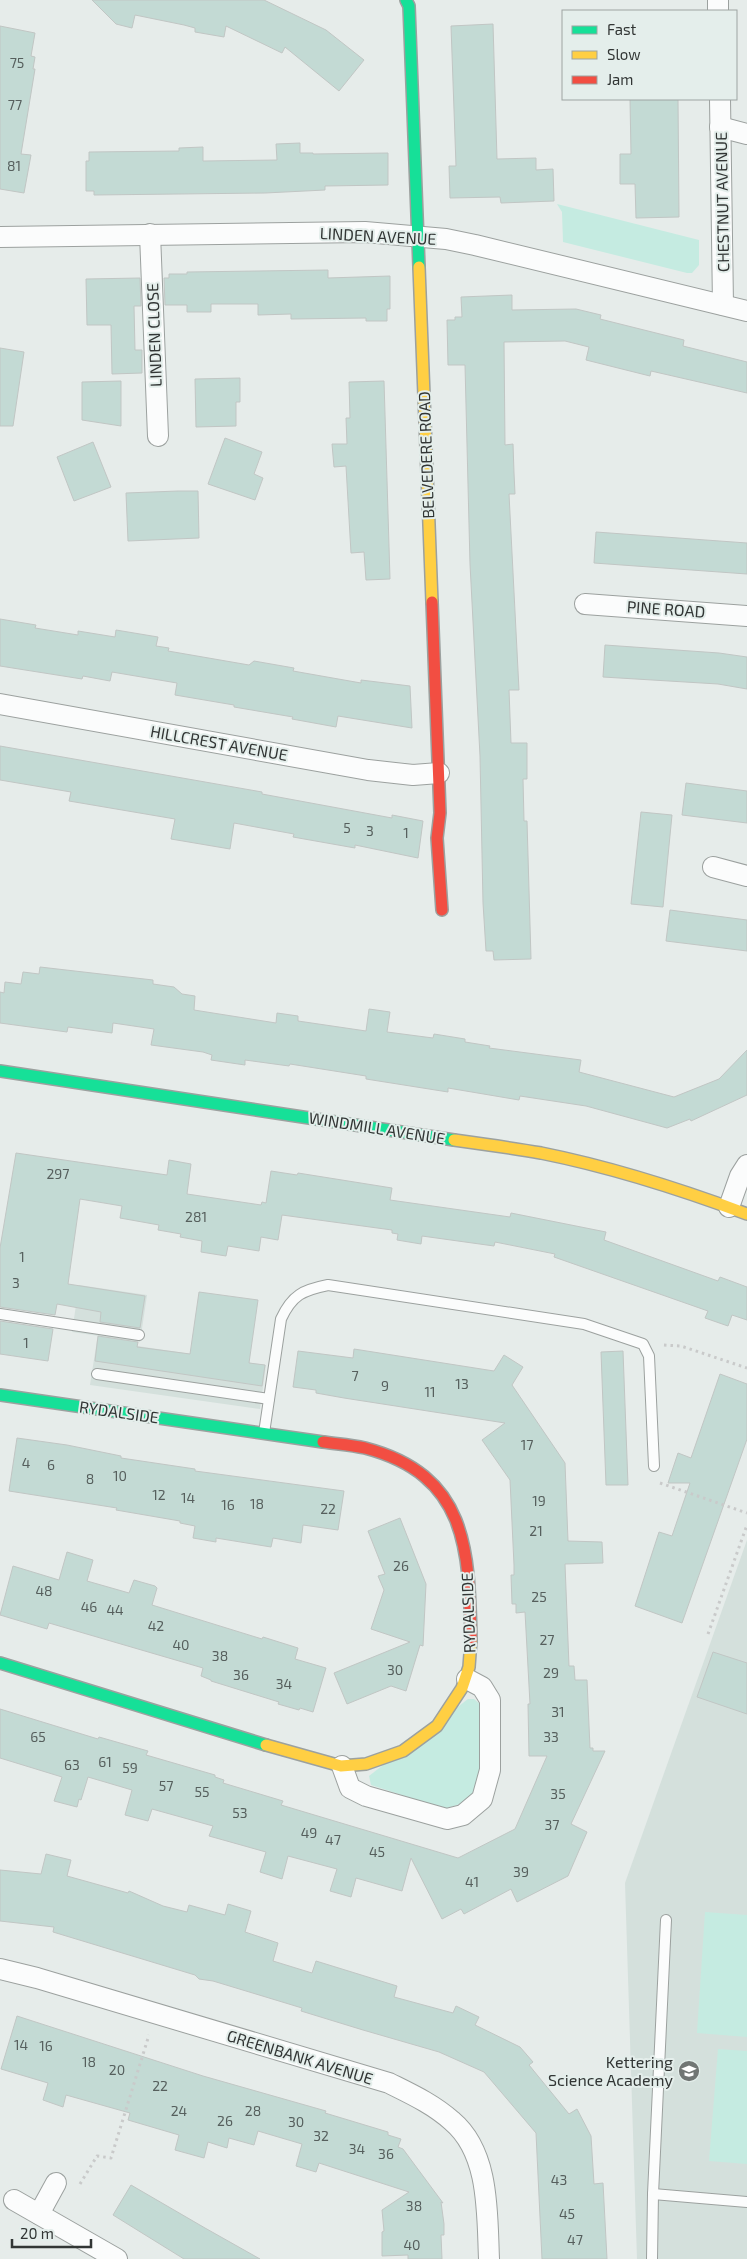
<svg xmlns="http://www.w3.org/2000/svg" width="747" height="2259" font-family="'Exo 2',sans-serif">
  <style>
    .built { fill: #d4e0dc }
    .green { fill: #c5ebe1 }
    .building { fill: #c3dad4; stroke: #c1c6c4 }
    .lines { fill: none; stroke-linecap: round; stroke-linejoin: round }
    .lane-casing { stroke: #9ca19f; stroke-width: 12 }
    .street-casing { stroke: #9ca19f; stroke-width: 22 }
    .fast-casing { stroke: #9ca19f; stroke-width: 14 }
    .slow-casing { stroke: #9ca19f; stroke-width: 14 }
    .jam-casing { stroke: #9ca19f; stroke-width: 14 }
    .path { stroke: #c9caca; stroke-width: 3; stroke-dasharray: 2.5 4; stroke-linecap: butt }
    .lane { stroke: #fbfcfc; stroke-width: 10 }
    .street { stroke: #fbfcfc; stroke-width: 20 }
    .fast { stroke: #16e098; stroke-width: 11 }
    .slow { stroke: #ffcf43; stroke-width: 11 }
    .jam { stroke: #f24e42; stroke-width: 11 }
    .labels { text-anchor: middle; stroke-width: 4; stroke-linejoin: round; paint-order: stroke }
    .number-label { font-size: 14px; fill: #565f5d }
    .street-label { font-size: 16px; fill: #323635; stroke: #e4eeeb }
    .poi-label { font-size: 16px; fill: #323635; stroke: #e4eeeb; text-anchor: end }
  </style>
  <rect width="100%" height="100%" fill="#e6ecea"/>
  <g class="built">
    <path d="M79,1285L147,1295L140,1342L72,1332Z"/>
    <path d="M97,1340L266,1365L260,1409L90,1385Z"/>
    <path d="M747,1540V2259H637L625,1883Z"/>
  </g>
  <g class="green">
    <path d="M557,204L699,240V265L692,273H687L563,242L562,212Z"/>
    <path d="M468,1699H474L481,1705L483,1766L474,1794L466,1802L445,1809L371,1785L369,1776Z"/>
    <path d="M705,1912L747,1915V2037L697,2033Z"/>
    <path d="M718,2049L747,2051V2164L709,2161Z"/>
  </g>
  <g class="building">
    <path d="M92,0H264L326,30L364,60L339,91L285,47L282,53L226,26L224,37L195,32V28L184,25L135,15L132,28L116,24Z"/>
    <path d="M493,24L497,159L536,158V170L553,169L554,201L501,203L500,197L450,198L449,166H456L451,26Z"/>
    <path d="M0,26L35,33L31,56L35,57L33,69H35L21,154L31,155L24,193L0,189Z"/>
    <path d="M630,99H678L679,217L636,218L635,184H620V154H631Z"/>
    <path d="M300,143V153H313V154L388,153V185L325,186V190L265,193L94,195V191H86V161H89V152L179,151V148L203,147V161L277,160L276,144Z"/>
    <path d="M328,270V278L390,276V309H387V321H366V318L291,319V314L258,315V304H211V312H187V305H165L164,278H169V274H187V272Z"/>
    <path d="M140,278L141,306H134L135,350H142V373L112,374L111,325H87L86,279Z"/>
    <path d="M512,295V310L576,309L601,315L600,319L684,340L683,346L747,362V393L651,371L650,376L586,360L589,347L565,341L504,342L505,445L513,444L514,473L515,494H509L519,690H509L511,743H527V779H523L524,821H527L531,959L494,960L493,951H486L483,903L480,756L470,564L465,365H448L447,320H455V317H462L461,297Z"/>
    <path d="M0,348L24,352L13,426H0Z"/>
    <path d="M240,378V402H236V426L196,427L195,379Z"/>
    <path d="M121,381V426L82,420V382Z"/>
    <path d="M384,381L390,579L366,580L364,552L351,553L346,466L334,467L332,444H347L346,418H350L349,382Z"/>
    <path d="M225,438L262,452L254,474L263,478L255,500L208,484Z"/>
    <path d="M93,442L111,487L74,501L57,457Z"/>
    <path d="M178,491H198L199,538L128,541L126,493Z"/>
    <path d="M596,532L747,543V574L594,563Z"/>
    <path d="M0,619L36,625L35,628L78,635V631L115,637L116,630L158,637L156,646L169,648L168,651L249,665L254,661L294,668L293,671L361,683V680L410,686L412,728L338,716L336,727L292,719L293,717L234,707V705L175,695L177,683L112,672L110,681L83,676L82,679L0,666Z"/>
    <path d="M605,645L719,653L747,657V689L718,684L603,677Z"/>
    <path d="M0,746L262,792V794L392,818V815L423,821L418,858L355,845V848L293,837L294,834L234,823L230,849L171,839L175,819L69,801L71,792L0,780Z"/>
    <path d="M686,783L747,791V823L682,815Z"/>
    <path d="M641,812L672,815L663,907L631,904Z"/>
    <path d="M670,910L747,920V951L666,941Z"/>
    <path d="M40,967L153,980V984L174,987L182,994L195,996L194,1010L276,1023L277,1013L298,1016V1021L366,1031L369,1009L390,1012L387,1032L433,1038L434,1034L465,1039V1042L490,1046L489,1048L581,1060L579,1072L674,1097L719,1079L747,1050V1095L691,1121L690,1119L667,1128L586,1106L520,1096L519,1100L448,1088V1092L366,1079V1076L290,1064L289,1066L245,1060V1065L211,1060L212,1055L203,1052L151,1045L154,1029L113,1023L112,1033L68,1027L67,1032L0,1023V992L4,993L5,982L21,984L23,972L39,974Z"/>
    <path d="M16,1153L167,1175L169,1160L191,1164L187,1194L261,1205L262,1202L266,1203L271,1171L297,1175L298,1173L392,1188L390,1200L510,1217L511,1213L606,1232L604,1240L718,1281L720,1277L747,1287V1320L732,1315L728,1326L705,1318L708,1311L554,1257L555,1254L495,1242L494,1246L422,1236L421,1244L397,1240L398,1234L392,1233V1230L282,1215L278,1240L261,1237L259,1251L228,1246L226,1256L201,1252L202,1241L180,1237L181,1234L158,1230L159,1225L120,1218L122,1206L80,1199L68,1284L145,1296L140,1328L100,1322L101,1312L57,1304L55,1315L0,1307V1248Z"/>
    <path d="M199,1292L258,1300L249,1363L265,1365L262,1386L95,1361L98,1336L138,1342L137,1347L190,1354Z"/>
    <path d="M0,1321L53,1329L48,1361L0,1354Z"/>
    <path d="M354,1349L494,1371L504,1355L523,1367L512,1385L565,1463L568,1541L602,1542L603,1563L565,1564L569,1666H574L575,1680H587L590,1748H593V1751H605L571,1824L587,1832L568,1876L517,1902L511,1889L464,1914L461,1909L442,1919L411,1858L402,1891L356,1878L351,1897L330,1891L337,1869L288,1856L282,1879L260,1872L266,1852L209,1836L213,1826L152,1809L148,1821L125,1815L132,1790L88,1777L81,1800L79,1799L77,1807L54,1801L62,1777L0,1758V1709L98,1739L99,1737L148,1751L146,1755L215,1775V1777L224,1780L223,1783L283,1801L281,1805L458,1858L515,1829L547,1756H529L528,1704H530L525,1612L516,1613V1604H512L511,1575H514V1565L510,1480L482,1440L505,1423L344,1398L316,1393V1390L293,1387L298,1351L353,1358Z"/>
    <path d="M623,1351L628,1485H606L601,1352Z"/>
    <path d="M720,1374L747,1384V1439L682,1623L635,1606L659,1532L672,1536L690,1483H668L678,1453L691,1458Z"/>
    <path d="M17,1438L67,1445L121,1456V1458L195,1469V1471L344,1491L338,1530L303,1525L301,1543L273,1538L271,1547L216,1538V1542L193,1538L195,1526L180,1523V1521L116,1510L117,1508L9,1491Z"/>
    <path d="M400,1518L426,1584L423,1646L420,1645L406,1691L391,1686L347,1704L334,1673L410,1642L371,1629L384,1590L378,1576L385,1574L368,1531Z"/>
    <path d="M67,1552L93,1560L87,1581L129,1593L134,1580L155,1586L157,1588L152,1605L262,1639L263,1637L298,1648L295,1659L326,1668L313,1712L300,1708L299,1710L278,1704L279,1702L211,1681V1680L201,1676L203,1668L49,1623L47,1629L0,1615L13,1566L59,1580Z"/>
    <path d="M713,1652L747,1663V1714L697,1697Z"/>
    <path d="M46,1854L71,1860L67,1876L128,1893L129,1891L163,1906L187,1912L189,1905L225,1915L228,1904L251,1911L245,1932L278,1943L273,1961L312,1973L316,1961L397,1986L394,1997L453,2013L456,2006L479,2017L475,2025L520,2047L533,2062L529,2065L569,2114L577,2109L591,2136L594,2184L603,2183L607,2259H542L536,2133L484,2072L439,2052L363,2030L301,2011L302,2008L213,1981L199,1979L195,1975L53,1932L54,1927L0,1921V1870L41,1874Z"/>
    <path d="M17,2016L203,2076L326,2111L325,2113L388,2132V2135L401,2139L398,2147L403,2149L443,2203L441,2202L444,2224V2235H441L442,2259H408V2255L382,2256V2232L384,2231L382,2210L409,2192L319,2163L316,2172L296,2166L302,2144L258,2131L254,2145L229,2138L227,2148L208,2142L204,2158L175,2150L179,2135L128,2120L130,2113L66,2095L63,2107L43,2100L48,2083L1,2069Z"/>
    <path d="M131,2185L205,2228L260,2259H184L113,2215Z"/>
  </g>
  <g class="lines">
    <g class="lane-casing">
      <g id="lane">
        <path d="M0,1314L139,1335"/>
        <path d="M97,1374L269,1399"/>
        <path d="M264,1433L281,1319C292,1295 303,1290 328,1285L584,1324L643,1344L649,1356L654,1466"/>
        <path d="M653,2194L747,2202"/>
        <path d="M652,2259L653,2194L666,1920"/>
      </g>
    </g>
    <g class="street-casing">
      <g id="street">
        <path d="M718,0V11"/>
        <path d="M720,99L723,305"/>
        <path d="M720,127L747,134"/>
        <path d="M150,234L158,436"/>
        <path d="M0,237L365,232L446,239L475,245L747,311"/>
        <path d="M585,604L747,616"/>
        <path d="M0,704L368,770L413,775L439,773"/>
        <path d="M713,867L747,876"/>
        <path d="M729,1207L740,1176L747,1165"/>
        <path d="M342,1766L350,1788L366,1796L447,1819L463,1815L482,1799L490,1770V1700L482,1687L467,1679"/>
        <path d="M0,1969L37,1978L389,2083C411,2094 433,2104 452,2121C490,2153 487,2214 489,2259"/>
        <path d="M14,2200L117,2259"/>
        <path d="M39,2214L56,2183"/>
      </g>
    </g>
    <g class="fast-casing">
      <g id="fast">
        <path d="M406,0L409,6L419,267"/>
        <path d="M0,1071L454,1140"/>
        <path d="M0,1395L323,1442"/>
        <path d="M0,1663L266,1745"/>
      </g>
    </g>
    <g class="slow-casing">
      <g id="slow">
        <path d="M419,267L432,602"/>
        <path d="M454,1140C483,1144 512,1148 541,1153C611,1167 680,1189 747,1214"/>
        <path d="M266,1745L341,1766L366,1764L403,1751L437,1726L462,1688L469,1667L471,1640"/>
      </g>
    </g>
    <g class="jam-casing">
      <g id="jam">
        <path d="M432,602L440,813L437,838L442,910"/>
        <path d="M323,1442C337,1444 351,1445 365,1448C468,1475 469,1550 471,1640"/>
      </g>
    </g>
    <g class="path">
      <path d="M664,1345L681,1346L747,1368"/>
      <path d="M660,1483L747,1513"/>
      <path d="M708,1634L747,1525"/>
      <path d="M80,2184L97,2156L111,2158L149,2035"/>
    </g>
    <use href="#lane" class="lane"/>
    <use href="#street" class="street"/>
    <use href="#fast" class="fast"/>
    <use href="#slow" class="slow"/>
    <use href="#jam" class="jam"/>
  </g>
  <defs>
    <g id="school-disc" transform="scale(1.125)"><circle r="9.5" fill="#717674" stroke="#e4eeeb"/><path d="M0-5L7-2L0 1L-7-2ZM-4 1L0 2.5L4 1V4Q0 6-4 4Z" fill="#fff"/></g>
  </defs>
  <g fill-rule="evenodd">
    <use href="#school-disc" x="689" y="2071"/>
  </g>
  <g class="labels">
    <g class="number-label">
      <text x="17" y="68">75</text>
      <text x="15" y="110">77</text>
      <text x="14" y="171">81</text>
      <text x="347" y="833">5</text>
      <text x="370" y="836">3</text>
      <text x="406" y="838">1</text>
      <text x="58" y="1179">297</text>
      <text x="196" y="1222">281</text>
      <text x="22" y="1262">1</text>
      <text x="16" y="1288">3</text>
      <text x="26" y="1348">1</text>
      <text x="355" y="1381">7</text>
      <text x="462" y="1389">13</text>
      <text x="385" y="1391">9</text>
      <text x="430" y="1397">11</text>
      <text x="527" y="1450">17</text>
      <text x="26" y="1468">4</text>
      <text x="51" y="1470">6</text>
      <text x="120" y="1481">10</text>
      <text x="90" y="1484">8</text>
      <text x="159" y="1500">12</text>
      <text x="188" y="1503">14</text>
      <text x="539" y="1506">19</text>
      <text x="257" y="1509">18</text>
      <text x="228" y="1510">16</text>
      <text x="328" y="1514">22</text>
      <text x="536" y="1536">21</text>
      <text x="401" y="1571">26</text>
      <text x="44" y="1596">48</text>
      <text x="539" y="1602">25</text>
      <text x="89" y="1612">46</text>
      <text x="115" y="1615">44</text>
      <text x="156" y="1631">42</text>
      <text x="547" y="1645">27</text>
      <text x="181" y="1650">40</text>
      <text x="220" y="1661">38</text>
      <text x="395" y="1675">30</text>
      <text x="551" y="1678">29</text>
      <text x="241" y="1680">36</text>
      <text x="284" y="1689">34</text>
      <text x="558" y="1717">31</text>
      <text x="38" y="1742">65</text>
      <text x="551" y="1742">33</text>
      <text x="105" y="1767">61</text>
      <text x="72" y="1770">63</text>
      <text x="130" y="1773">59</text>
      <text x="166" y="1791">57</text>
      <text x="202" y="1797">55</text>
      <text x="558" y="1799">35</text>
      <text x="240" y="1818">53</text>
      <text x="552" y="1830">37</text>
      <text x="309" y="1838">49</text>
      <text x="333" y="1845">47</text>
      <text x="377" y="1857">45</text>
      <text x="521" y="1877">39</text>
      <text x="472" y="1887">41</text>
      <text x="21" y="2050">14</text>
      <text x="46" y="2051">16</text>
      <text x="89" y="2067">18</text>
      <text x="117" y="2075">20</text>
      <text x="160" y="2091">22</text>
      <text x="179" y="2116">24</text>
      <text x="253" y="2116">28</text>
      <text x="225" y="2126">26</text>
      <text x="296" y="2127">30</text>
      <text x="321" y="2141">32</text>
      <text x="357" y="2154">34</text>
      <text x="386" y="2159">36</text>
      <text x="559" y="2185">43</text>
      <text x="414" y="2211">38</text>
      <text x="567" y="2219">45</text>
      <text x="575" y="2245">47</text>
      <text x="412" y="2250">40</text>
    </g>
    <g class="street-label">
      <text transform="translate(722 202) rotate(-91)" y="6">CHESTNUT AVENUE</text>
      <text transform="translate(378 236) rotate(3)" y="6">LINDEN AVENUE</text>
      <text transform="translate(154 335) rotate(-92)" y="6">LINDEN CLOSE</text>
      <text transform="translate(426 455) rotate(-92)" y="6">BELVEDERE ROAD</text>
      <text transform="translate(666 609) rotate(4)" y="6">PINE ROAD</text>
      <text transform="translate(219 743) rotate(10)" y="6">HILLCREST AVENUE</text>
      <text transform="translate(377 1128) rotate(9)" y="6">WINDMILL AVENUE</text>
      <text transform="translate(119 1412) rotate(8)" y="6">RYDALSIDE</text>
      <text transform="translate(468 1613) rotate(-92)" y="6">RYDALSIDE</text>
      <text transform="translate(300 2057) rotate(17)" y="6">GREENBANK AVENUE</text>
    </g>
    <g class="poi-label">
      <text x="673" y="2068">Kettering<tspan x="673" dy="18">Science Academy</tspan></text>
    </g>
  </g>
  <rect x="562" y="10" width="175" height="90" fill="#e4eeeb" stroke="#9da4a2"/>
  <rect x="572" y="26" width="25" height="8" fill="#16e098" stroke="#9da4a2"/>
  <text x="607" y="35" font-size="15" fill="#323635">Fast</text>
  <rect x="572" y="51" width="25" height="8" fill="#ffcf43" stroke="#9da4a2"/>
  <text x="607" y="60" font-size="15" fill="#323635">Slow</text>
  <rect x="572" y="76" width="25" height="8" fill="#f24e42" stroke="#9da4a2"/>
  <text x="607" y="85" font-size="15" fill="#323635">Jam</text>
  <path d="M12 2239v8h79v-8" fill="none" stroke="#323635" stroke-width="2.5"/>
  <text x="20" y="2239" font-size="15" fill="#323635" stroke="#e4eeeb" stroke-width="4" paint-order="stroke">20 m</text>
</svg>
